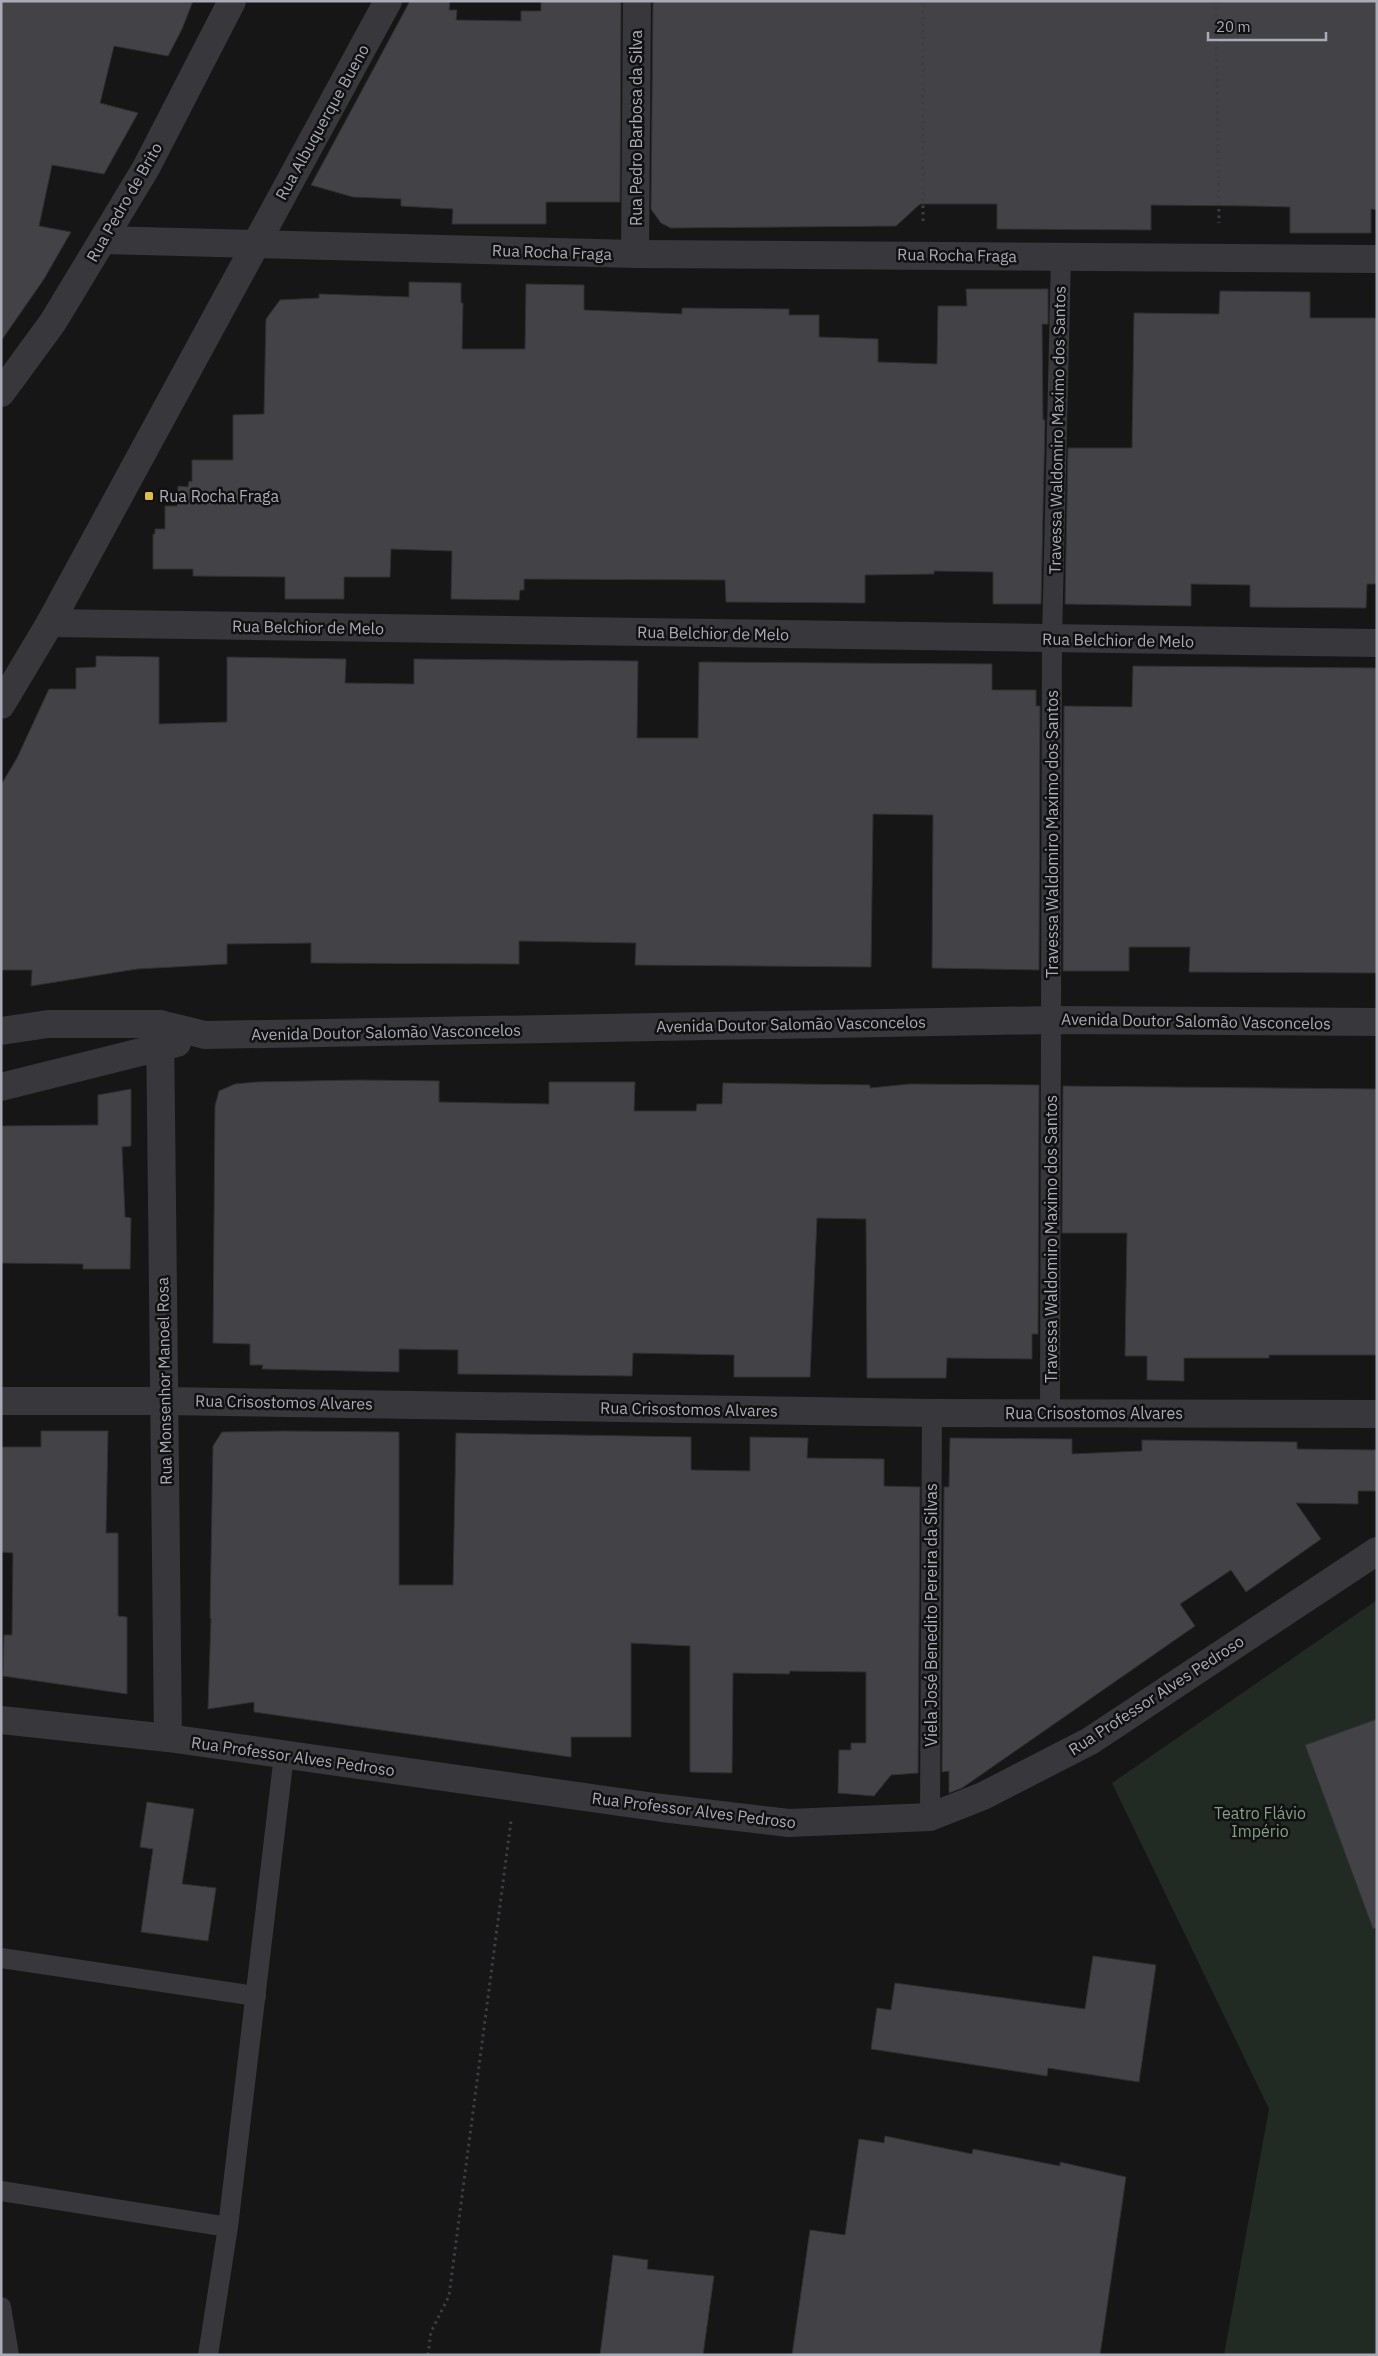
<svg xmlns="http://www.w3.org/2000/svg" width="1378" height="2356" font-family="'IBM Plex Sans',sans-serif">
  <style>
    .green { fill: #222a24 }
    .building { fill: #434347; stroke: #303033 }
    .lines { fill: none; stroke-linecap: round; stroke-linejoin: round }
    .path { stroke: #3d3e43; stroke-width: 3; stroke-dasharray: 2.5 4; stroke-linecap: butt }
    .lane { stroke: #37373c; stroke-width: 20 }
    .street { stroke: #37373c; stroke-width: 28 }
    .poi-dot { fill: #dfbd46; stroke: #111112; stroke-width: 2 }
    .labels { text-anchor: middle; stroke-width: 5; stroke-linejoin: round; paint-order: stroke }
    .street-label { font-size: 16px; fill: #a9acb6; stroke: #111112 }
    .poi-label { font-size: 16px; fill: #a9acb6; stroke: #111112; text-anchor: start }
    .park-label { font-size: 16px; fill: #829f87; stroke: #111112 }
  </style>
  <rect width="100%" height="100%" fill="#161617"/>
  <path class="green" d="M1377,1600V2355H1224L1269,2109L1112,1783Z"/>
  <g class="building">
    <path d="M1,1H193L182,29L168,56L114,46L100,103L138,113L104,174L52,165L39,226L71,232L44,279L1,341Z"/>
    <path d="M410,1H450L449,10H457L456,20L521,21V11H541V1H621L620,202H546V224H452L453,209L401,206V199L353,197L311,185Z"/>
    <path d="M653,1H1377V210L1371,209V233H1290V207L1252,206L1151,205V230L997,229V204H920L896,226L671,228L661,223L651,209Z"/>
    <path d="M409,282L461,283V303H463L462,349H525L526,284L584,285V310L682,314V308L789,309V315H819V337L878,339V362L937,364L938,306H967L966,289H1048V324H1042L1043,420H1045L1041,604H993V572L934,571V574L865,575V603L726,602L725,580L524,579V590H520L519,600L451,599L452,551L391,549L390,577H344V599H285V577L193,576V569H153V534H155V529H165V506H177L178,486L188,487L189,481L192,482V460H233V415L264,414L266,319L280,300L319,298V294L409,297Z"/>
    <path d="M1220,291L1310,292V318H1377V584H1367L1366,608L1250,607V585L1191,584V606L1065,604L1068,448H1132L1134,313L1219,314Z"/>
    <path d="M96,656L159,657V724L227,722V657L346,659L345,683L414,684V659L638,661L637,738H698L699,662L992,664V690H1036V706H1040L1039,970L932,968L933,815L873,814L871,967L635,965L636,943L519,941V964L311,963V943L227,944V964L137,969L31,986L32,970H1V785L17,758L49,689H76V668L96,667Z"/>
    <path d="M1133,666L1377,668V973L1189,972L1190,947H1129V971H1063L1064,706L1132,707Z"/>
    <path d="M359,1080L439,1081V1102L549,1104V1082H635L634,1111H696L697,1104H722L723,1083L870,1085V1088L910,1084L1039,1085L1038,1334H1032V1359L947,1358L946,1378H867L866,1219L817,1218L810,1377H734V1355L633,1353L632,1376L458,1374V1350L399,1349V1372L262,1369L263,1365H250V1344L213,1343L215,1106L219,1091L235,1084L257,1082Z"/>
    <path d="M1063,1086L1377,1089V1355H1269V1358H1184V1381L1147,1380V1356H1125L1127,1233H1062Z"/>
    <path d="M131,1089V1146L122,1147L125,1217L131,1218L130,1269H83V1264L1,1263V1126L98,1125V1095Z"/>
    <path d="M41,1431H108L106,1533H118V1616L127,1617V1694L3,1676L4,1635H12L13,1553L1,1552V1447H41Z"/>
    <path d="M283,1431L399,1432V1585H453L456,1433L691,1437V1470L750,1471V1437L808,1438L807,1458L884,1459V1486L920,1487L918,1773L891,1775L874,1796L838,1793L839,1750H851V1743H866V1672L790,1671L789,1674L733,1673L732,1773L690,1772V1646L631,1643V1737H571V1757L254,1712V1702L208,1709L211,1618H210L213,1446L222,1432Z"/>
    <path d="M950,1438L1072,1439V1454L1142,1451V1440L1297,1442V1449L1377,1450V1491H1358V1504L1296,1503L1321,1539L1246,1592L1231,1570L1180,1604L1195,1626L962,1788L949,1793V1771L942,1772L944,1487H949Z"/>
    <path d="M1377,1719V1928L1373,1929L1305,1745Z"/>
    <path d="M147,1802L194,1809L182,1884L216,1888L208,1941L141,1932L153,1849L140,1847Z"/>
    <path d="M1093,1956L1156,1965L1139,2082L1048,2068L1047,2076L871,2049L877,2008L891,2010L895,1983L1085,2009Z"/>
    <path d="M885,2136L972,2154L973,2149L1060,2166V2162L1126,2177L1100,2355H792L810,2230L845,2235L859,2139L884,2143Z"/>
    <path d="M613,2255L648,2260L647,2269L714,2276L703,2355H600Z"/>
  </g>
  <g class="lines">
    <g class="path">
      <path d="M1216,1L1219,223"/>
      <path d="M923,221V1"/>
      <path d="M428,2355L431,2332L449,2296L511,1821"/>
    </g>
    <g class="lane">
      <path d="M1050,1413L1052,639L1061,256"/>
      <path d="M930,1817L932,1413"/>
      <path d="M1,1958L256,1996"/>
      <path d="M1,2191L228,2227"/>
      <path d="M1,2307L9,2355"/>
      <path d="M208,2355L228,2227L284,1755"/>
    </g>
    <g class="street">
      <path d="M103,240L635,254L1377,259"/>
      <path d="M635,254L637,1"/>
      <path d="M1,393L53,322L146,168L232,1"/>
      <path d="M50,623L1377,643"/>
      <path d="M1,705L50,623L388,1"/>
      <path d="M160,1024L168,1738"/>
      <path d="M1,1031L48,1024H160L205,1035L1052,1020L1377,1022"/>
      <path d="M1,1087L177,1043"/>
      <path d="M1,1401H165L932,1413L1377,1414"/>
      <path d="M1,1720L168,1738L662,1808L789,1823L930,1817L983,1796L1090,1741L1377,1551"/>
    </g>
  </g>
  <rect class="poi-dot" x="144" y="491" width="10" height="10" rx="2.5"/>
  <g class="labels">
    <g class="street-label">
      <text transform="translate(322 122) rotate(-61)" y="6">Rua Albuquerque Bueno</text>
      <text transform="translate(636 128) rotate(-90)" y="6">Rua Pedro Barbosa da Silva</text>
      <text transform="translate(124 202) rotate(-60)" y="6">Rua Pedro de Brito</text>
      <text transform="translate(552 252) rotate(2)" y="6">Rua Rocha Fraga</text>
      <text transform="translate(957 255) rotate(1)" y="6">Rua Rocha Fraga</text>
      <text transform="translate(1057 430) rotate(-89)" y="6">Travessa Waldomiro Maximo dos Santos</text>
      <text transform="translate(308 627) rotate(1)" y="6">Rua Belchior de Melo</text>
      <text transform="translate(713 633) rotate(1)" y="6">Rua Belchior de Melo</text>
      <text transform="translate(1118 640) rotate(1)" y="6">Rua Belchior de Melo</text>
      <text transform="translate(1052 834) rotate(-90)" y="6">Travessa Waldomiro Maximo dos Santos</text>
      <text transform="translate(1196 1021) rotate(1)" y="6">Avenida Doutor Salomão Vasconcelos</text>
      <text transform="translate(791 1024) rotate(-1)" y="6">Avenida Doutor Salomão Vasconcelos</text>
      <text transform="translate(386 1032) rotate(-1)" y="6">Avenida Doutor Salomão Vasconcelos</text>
      <text transform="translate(1051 1239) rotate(-90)" y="6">Travessa Waldomiro Maximo dos Santos</text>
      <text transform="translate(164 1381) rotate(-91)" y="6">Rua Monsenhor Manoel Rosa</text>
      <text transform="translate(284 1402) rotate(1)" y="6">Rua Crisostomos Alvares</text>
      <text transform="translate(689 1409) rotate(1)" y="6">Rua Crisostomos Alvares</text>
      <text x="1094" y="1419">Rua Crisostomos Alvares</text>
      <text transform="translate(931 1615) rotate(-90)" y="6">Viela José Benedito Pereira da Silvas</text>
      <text transform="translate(1156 1695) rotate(-33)" y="6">Rua Professor Alves Pedroso</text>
      <text transform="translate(293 1756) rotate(8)" y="6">Rua Professor Alves Pedroso</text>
      <text transform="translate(694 1810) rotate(7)" y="6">Rua Professor Alves Pedroso</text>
    </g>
    <g class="poi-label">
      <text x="159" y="502">Rua Rocha Fraga</text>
    </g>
    <g class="park-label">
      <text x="1260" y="1819">Teatro Flávio<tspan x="1260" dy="18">Império</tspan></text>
    </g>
  </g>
  <rect width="1378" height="2356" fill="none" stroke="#a9acb6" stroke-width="5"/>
  <path d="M1208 32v8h118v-8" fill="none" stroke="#a9acb6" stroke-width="2.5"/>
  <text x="1216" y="32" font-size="15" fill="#a9acb6" stroke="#111112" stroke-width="4" paint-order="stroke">20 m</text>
</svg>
